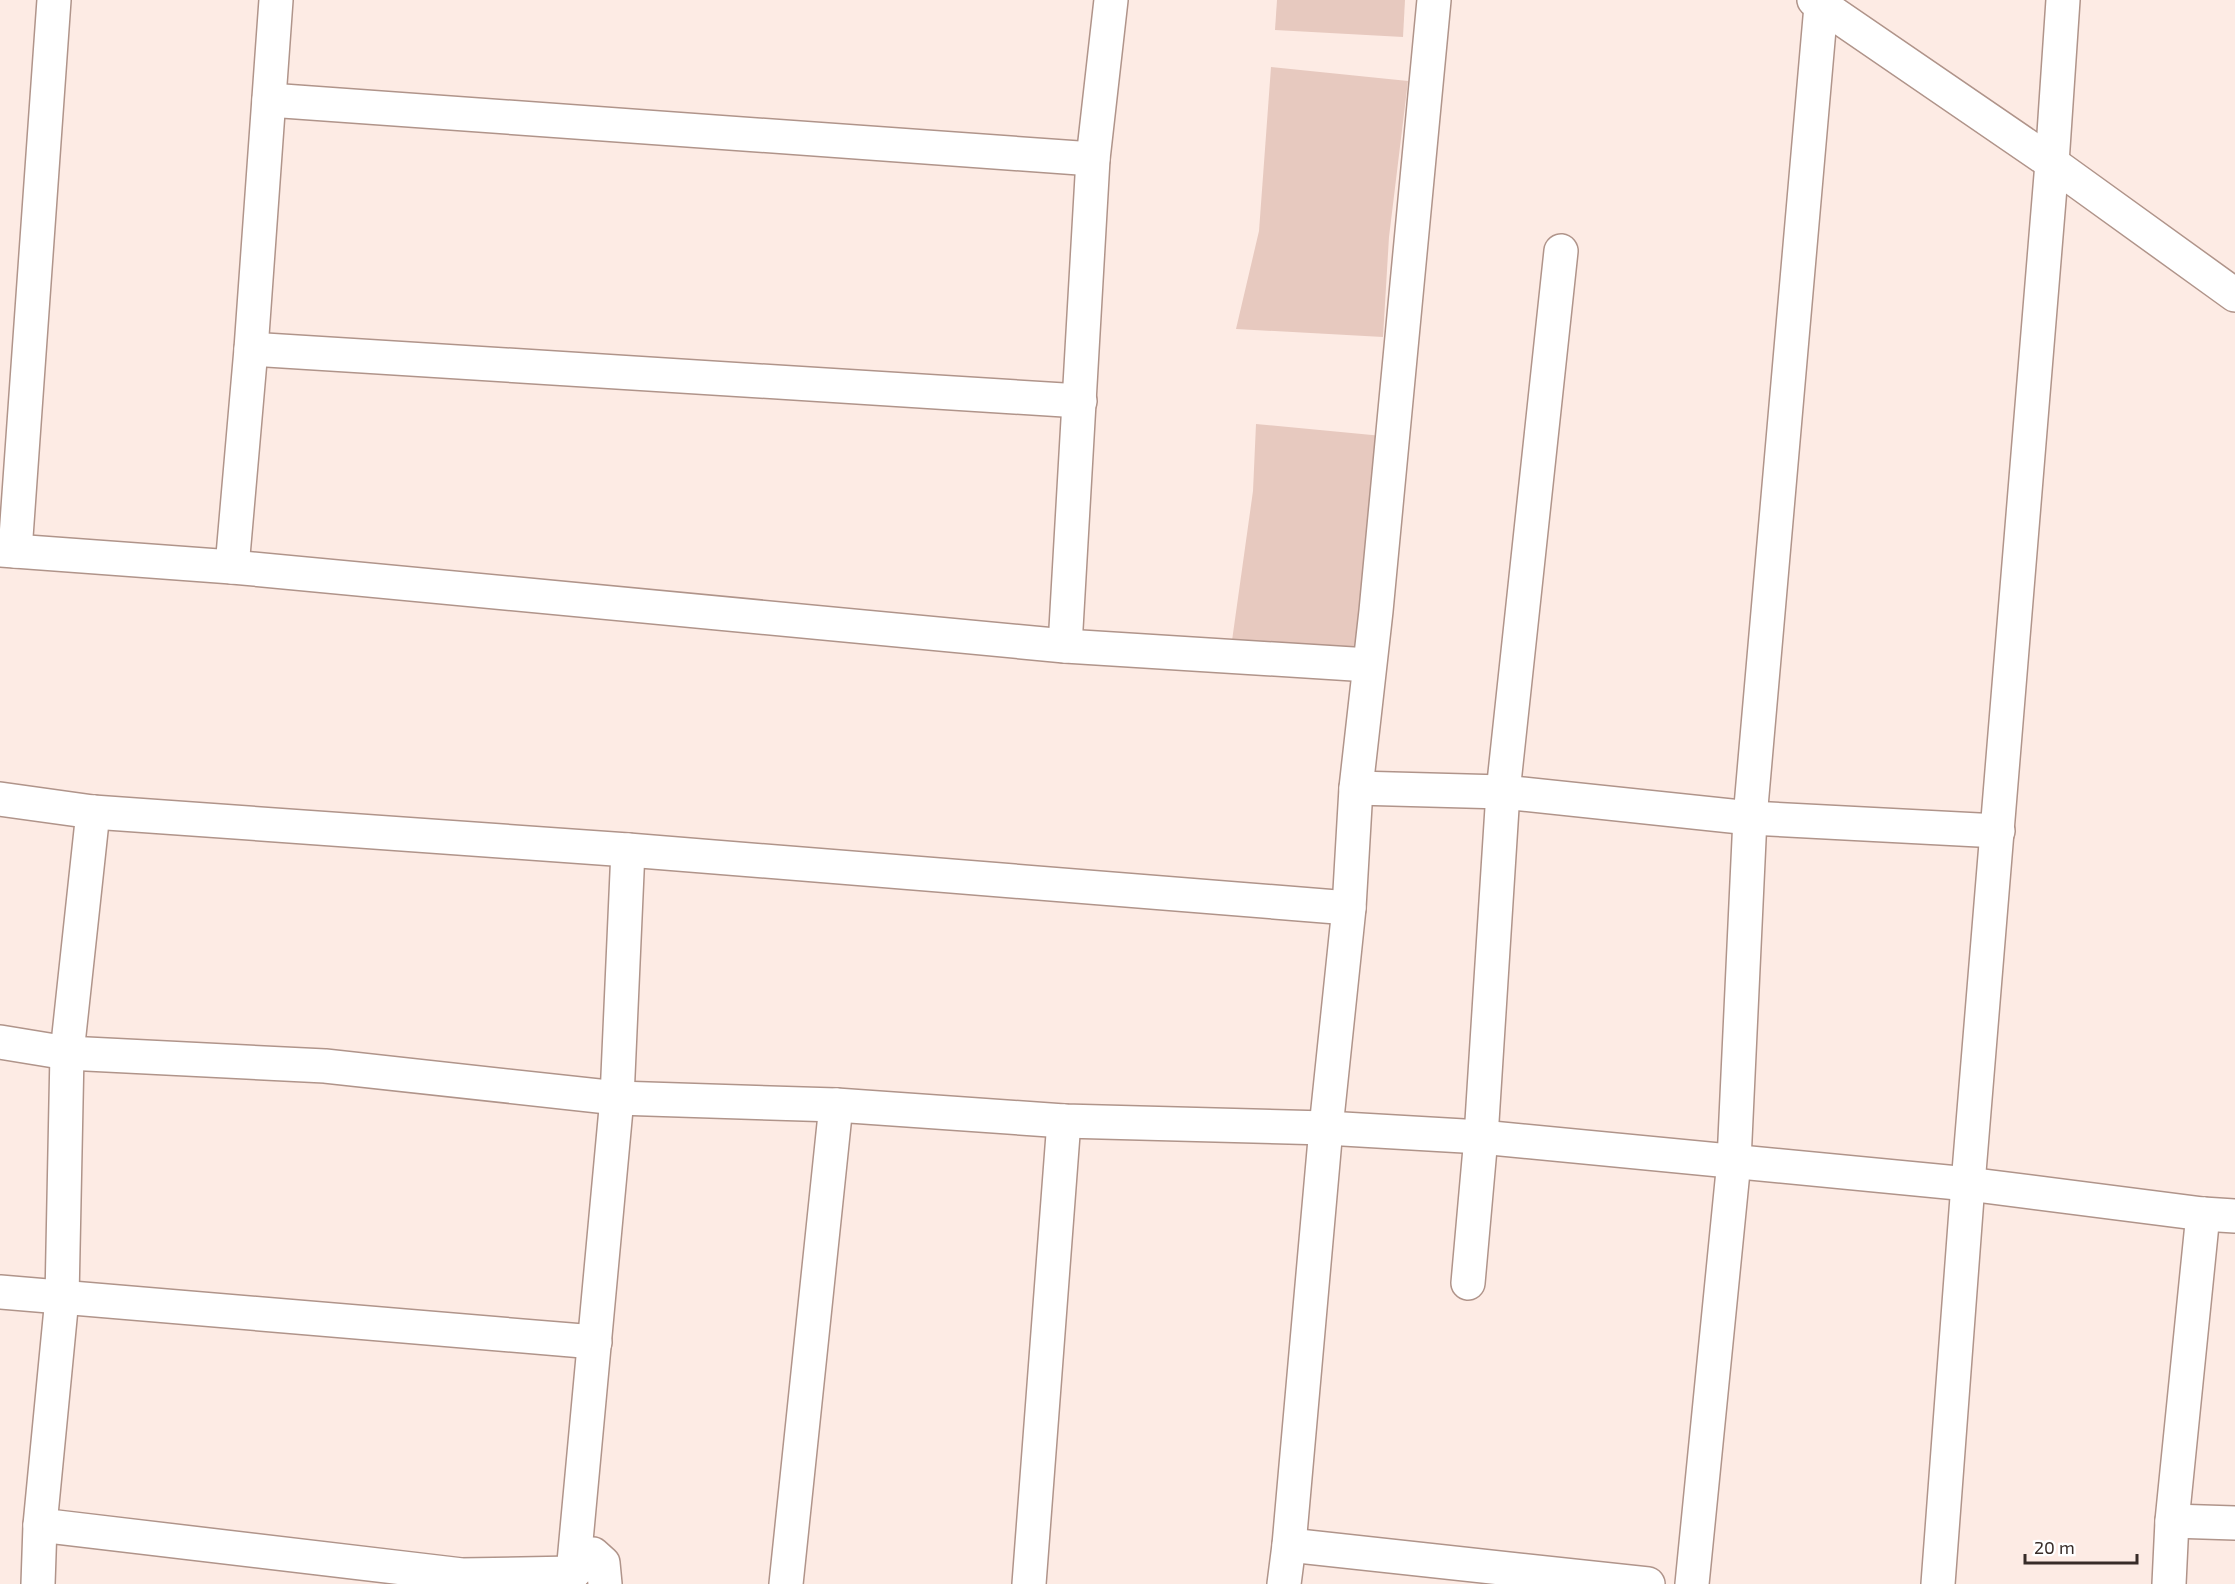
<svg xmlns="http://www.w3.org/2000/svg" width="2235" height="1584" font-family="'Exo 2',sans-serif">
  <style>
    .building { fill: #e7c9bf }
    .lines { fill: none; stroke-linecap: round; stroke-linejoin: round }
    .minor-casing { stroke: #b0948a; stroke-width: 36 }
    .minor { stroke: #fff; stroke-width: 33 }
  </style>
  <rect width="100%" height="100%" fill="#fdebe4"/>
  <g class="building">
    <path d="M1277,0H1405L1403,37L1275,30Z"/>
    <path d="M1271,67L1408,81L1389,237L1383,337L1236,329L1259,231Z"/>
    <path d="M1256,424L1393,437L1369,665L1230,655L1253,491Z"/>
  </g>
  <g class="lines">
    <g class="minor-casing">
      <g id="minor">
        <path d="M1814,0L2052,163L2235,295"/>
        <path d="M269,100L1093,159"/>
        <path d="M251,349L1080,401"/>
        <path d="M0,550L232,567L1065,646L1369,665"/>
        <path d="M15,551L54,0"/>
        <path d="M232,567L251,349L276,0"/>
        <path d="M1065,646L1093,159L1111,0"/>
        <path d="M1356,788L1503,792L1750,818L1998,831"/>
        <path d="M0,799L93,812L628,850L1349,908"/>
        <path d="M0,1042L67,1053L325,1066L617,1098L836,1105L1064,1121L1326,1128L1481,1137L1968,1184L2203,1214L2235,1216"/>
        <path d="M1468,1283L1481,1137L1503,792L1561,251"/>
        <path d="M0,1292L595,1342"/>
        <path d="M2172,1521L2235,1523"/>
        <path d="M40,1525L462,1575L573,1573L593,1554L603,1563L605,1584"/>
        <path d="M1289,1545L1648,1584"/>
        <path d="M573,1573L617,1098L628,850"/>
        <path d="M38,1584L40,1525L62,1298L67,1053L93,812"/>
        <path d="M786,1584L836,1105"/>
        <path d="M1029,1584L1064,1121"/>
        <path d="M1284,1584L1289,1545L1326,1128L1349,908L1356,788L1376,611L1434,0"/>
        <path d="M1692,1584L1734,1161L1750,818L1821,6"/>
        <path d="M1938,1584L1968,1184L2052,163L2063,0"/>
        <path d="M2169,1584L2172,1521L2203,1214"/>
      </g>
    </g>
    <use href="#minor" class="minor"/>
  </g>
  <path d="M2025 1554v9h112v-9" fill="none" stroke="#382c28" stroke-width="3"/>
  <text x="2034" y="1554" font-size="18" fill="#382c28" stroke="#ffffff" stroke-width="4.5" paint-order="stroke">20 m</text>
</svg>
